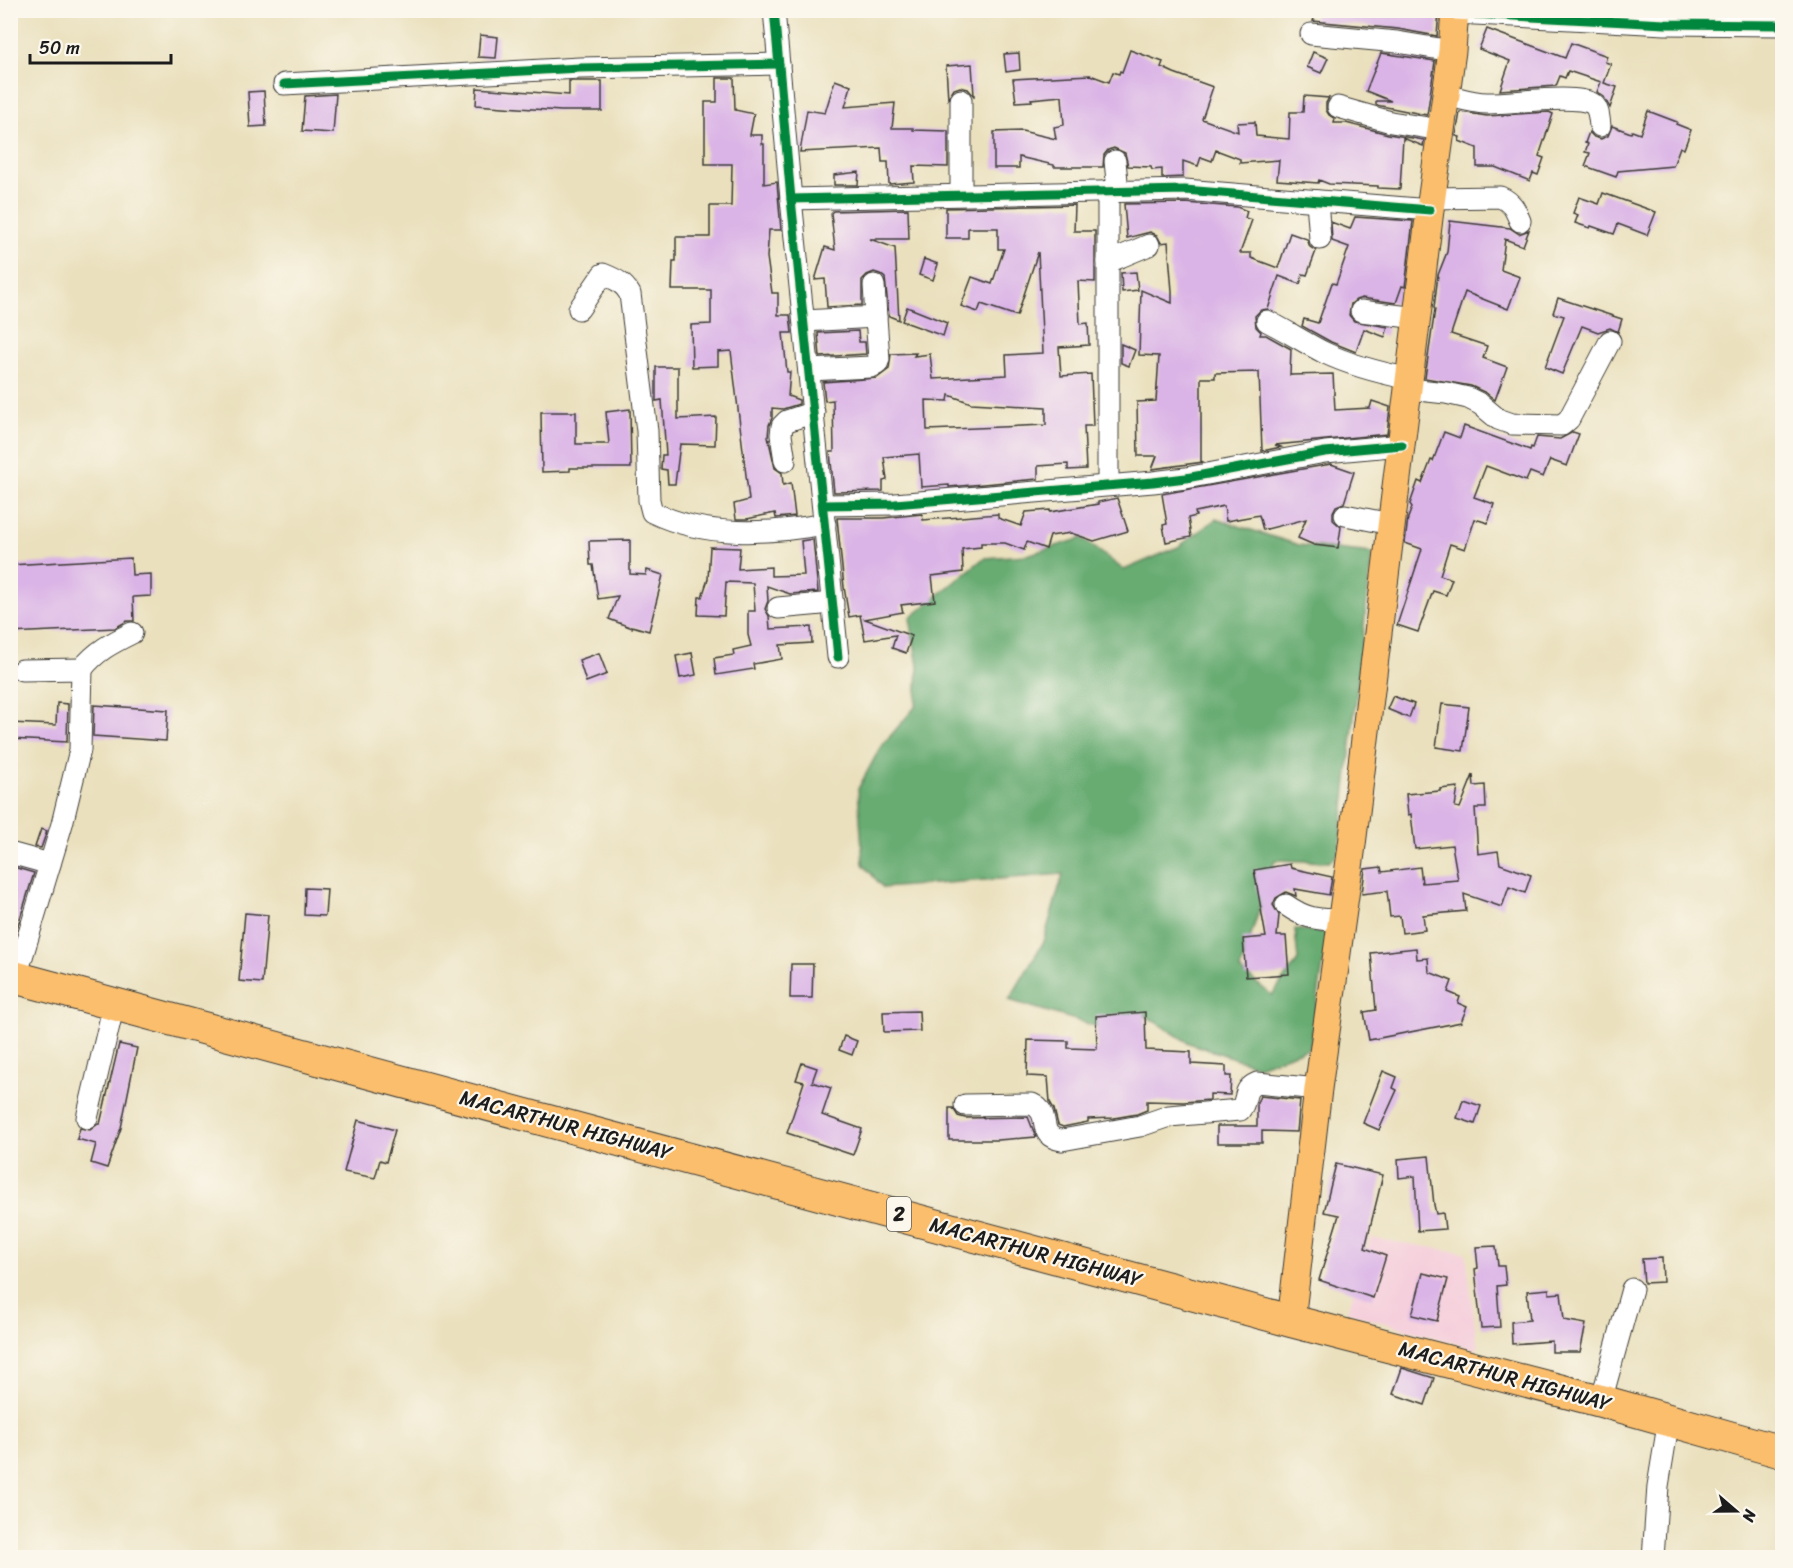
<svg xmlns="http://www.w3.org/2000/svg" width="1793" height="1568" font-family="Sriracha,sans-serif">
  <style>
    .built { fill: #f5cfdc }
    .forest { fill: #67ac72; stroke: #426447; stroke-width: 1.5 }
    .building { fill: #dab4e6; fill-rule: evenodd }
    .lines { fill: none; stroke-linecap: round; stroke-linejoin: round }
    .minor-casing { stroke: #3b3934; stroke-width: 23 }
    .major-casing { stroke: #3b3934; stroke-width: 29 }
    .highway-casing { stroke: #3b3934; stroke-width: 34 }
    .minor { stroke: #fff; stroke-width: 21 }
    .major { stroke: #fabe6d; stroke-width: 27 }
    .highway { stroke: #fabe6d; stroke-width: 32 }
    .cycleway-casing { stroke: #fbf7ec; stroke-width: 13 }
    .cycleway { stroke: #00873e; stroke-width: 9 }
    .labels { text-anchor: middle; stroke-width: 4.5; stroke-linejoin: round; paint-order: stroke }
    .shield { fill: #fbf7ec; stroke: #5f5e5a; stroke-width: 1.5 }
    .shield-label { font-size: 20px; font-weight: bold; fill: #1c1c1c }
    .street-label { font-size: 21px; fill: #1c1c1c; stroke: #fbf7ec }
  </style>
  <rect width="100%" height="100%" fill="#fbf7ec"/>
  <filter id="ink" filterUnits="userSpaceOnUse"><feTurbulence type="fractalNoise" baseFrequency=".0167" numOctaves="2"/><feDisplacementMap in="SourceGraphic" scale="12" xChannelSelector="R" yChannelSelector="G"/><feConvolveMatrix kernelMatrix="1 2 1 2 8 2 1 2 1" color-interpolation-filters="sRGB"/></filter>
  <filter id="wash" filterUnits="userSpaceOnUse"><feTurbulence type="fractalNoise" baseFrequency=".008" numOctaves="4" result="noise"/><feDisplacementMap in="SourceGraphic" scale="24" xChannelSelector="R" yChannelSelector="G"/><feGaussianBlur stdDeviation="1.35" result="paint"/><feColorMatrix in="noise" values="0 0 0 0 0 0 0 0 0 0 0 0 0 0 0 0 0 1.4 0 .05"/><feComposite in="paint" operator="in"/></filter>
  <g filter="url(#wash)">
    <rect width="100%" height="100%" fill="#eae0bd"/>
    <path class="built" d="M1371,1238L1466,1253L1478,1350L1347,1312Z"/>
    <path class="forest" d="M1216,519L1299,545L1372,553L1339,853L1329,862L1275,860L1240,970L1272,995L1298,960L1295,929L1328,933L1310,1048L1258,1066L1189,1043L1143,1014L1105,1029L1009,1000L1043,943L1063,874L883,888L863,864L858,789L880,748L916,706L918,666L910,618L984,558L1027,555L1082,538L1124,570L1178,547Z"/>
    <g id="blocks">
      <g class="building">
        <path d="M1317,10H1439L1437,36L1398,29L1313,21Z"/>
        <path d="M1487,29L1565,58L1571,43L1607,56L1605,62L1611,64L1604,83L1617,87L1610,108L1604,97L1597,92L1601,82L1568,71L1565,78L1560,76L1556,86L1500,90L1510,61L1479,49Z"/>
        <path d="M480,35L498,37L496,58L478,57Z"/>
        <path d="M1130,50L1163,62L1161,67L1174,73L1213,87L1202,119L1238,132L1237,123L1255,122L1256,136L1289,139L1290,112H1303L1304,96L1329,98L1326,103V110L1329,115L1335,119L1334,123H1346L1388,134L1424,140L1423,146L1403,138L1400,189L1378,188V186L1329,184L1319,180L1318,183L1277,180L1279,160L1240,163V159L1216,150L1212,161L1201,157L1198,166L1183,161V177L1162,178V169L1152,170L1151,167L1128,166L1125,153L1114,148L1108,150L1104,155L1103,167H1054V165L1019,157V168H994V132L1022,131L1056,139L1054,127L1064,125L1062,96L1031,99L1032,101L1016,102L1013,79L1090,75L1109,82L1113,72L1119,74L1120,71L1122,72Z"/>
        <path d="M1313,52L1328,58L1321,73L1307,67Z"/>
        <path d="M1019,53L1020,70L1006,72L1004,54Z"/>
        <path d="M1381,53L1435,61L1427,115L1376,105V101H1391L1366,91Z"/>
        <path d="M972,64L974,96L968,89L960,87L954,89L948,99L946,66Z"/>
        <path d="M717,78H734L735,110L754,114L750,135H762V144H764V184L777,182L781,230H769L767,257L772,293H778V315H790L792,333H783L787,372H790L788,396L799,400V404L783,409L772,408V418L769,425L768,437L775,468L782,473L783,485L791,483L795,516L776,518L775,513L747,519H736L734,504L749,500L731,351L718,352V366L692,367L691,325L711,324V290H672L673,261H676V237H710V206H731L732,164H705V102H717Z"/>
        <path d="M835,80L851,86L845,107L895,103L892,128H913V130L948,131V167L913,166L914,182L889,184L888,162H882L881,148L800,152L807,110L825,113Z"/>
        <path d="M569,81H602V111H561L476,105L477,88L569,95Z"/>
        <path d="M264,91L266,126L250,127L248,92Z"/>
        <path d="M336,94L333,133L302,131L305,96Z"/>
        <path d="M1648,111L1677,122L1676,124L1691,130L1684,149L1680,147L1673,166L1618,171L1616,177L1585,166L1590,153L1585,152L1588,144L1585,143L1589,132L1594,137L1601,139L1608,136L1612,126L1631,133L1632,131L1640,134Z"/>
        <path d="M1460,112L1487,116L1549,112L1553,114L1539,156L1544,158L1538,175L1533,173L1530,181L1495,167H1477V148L1459,141L1460,137L1456,136Z"/>
        <path d="M859,172L858,185H834V175Z"/>
        <path d="M1603,193L1656,212L1647,235L1618,224L1614,234L1591,226L1590,228L1575,223L1578,215L1573,213L1579,197L1599,204Z"/>
        <path d="M1185,203L1237,207L1247,211L1245,218L1252,220L1240,253H1251V258L1278,268L1290,233L1307,239L1310,247L1316,251L1307,275L1303,274L1300,284L1279,276L1268,309L1261,310L1255,316L1256,327L1261,332L1260,335H1266L1291,349L1290,375L1333,374L1335,410L1370,408L1372,401L1390,407L1387,434L1275,445L1281,447L1262,451L1259,372L1215,373V378H1201V461L1203,462L1152,469L1157,456H1138L1137,402L1156,401L1159,356L1139,355L1141,290L1172,303V291L1168,242L1161,243L1157,235L1150,232L1127,238L1124,204Z"/>
        <path d="M1075,205L1074,231H1095V282L1078,281L1080,324L1088,323L1089,345L1059,347L1061,376L1091,374L1093,426H1084L1086,469L1068,470V464L1038,466V479L949,487V485L921,487L919,454L884,457L887,480L883,481V491L834,492L830,452H834L833,400L825,401L823,382L877,378L889,369L891,354L916,353L914,356L930,354L933,379L1007,375L1006,355L1043,353L1038,252L1017,316L981,304L978,312L961,306L972,277L992,284L1004,249H998V228H968V238H946V208ZM949,395L971,403L1046,407V425L927,430L926,400L948,401Z"/>
        <path d="M908,209L909,239H870L895,248L899,320L889,316L885,278L880,274L874,272L867,275L862,280V305L827,307L825,279L815,280L825,247L835,250L831,213L833,211Z"/>
        <path d="M1355,217L1413,221L1405,287L1402,286L1396,303L1362,298L1356,300L1351,304L1349,315L1354,321L1388,327L1385,337L1364,329L1356,352L1331,342L1302,326L1304,319L1318,323L1332,283L1336,284L1349,247L1332,241L1331,222L1350,229Z"/>
        <path d="M1450,221L1510,228L1519,234L1529,230L1523,246L1505,239L1501,270L1520,277L1508,309L1465,292L1451,334L1487,346L1483,358L1507,367L1495,400L1486,393L1471,386L1425,378L1435,309L1434,308L1438,275L1447,252Z"/>
        <path d="M924,259L938,264L933,280L919,275Z"/>
        <path d="M1136,272L1138,290L1122,292L1121,273Z"/>
        <path d="M1558,298L1622,319L1618,332L1610,328L1598,332L1582,326L1562,374L1545,367L1564,316L1553,313Z"/>
        <path d="M907,307L947,323L943,336L902,321Z"/>
        <path d="M858,331L859,342H865L866,354L820,357L818,333Z"/>
        <path d="M1121,344L1135,350L1129,366L1121,363Z"/>
        <path d="M656,367H678V419L716,417L715,445L680,444L675,484H668L667,470L661,469L662,455H666L662,400L656,401Z"/>
        <path d="M630,409L631,468H570V471L542,472L541,412H576V444H609L606,412Z"/>
        <path d="M1464,426L1530,450L1531,447L1533,448L1537,437L1560,439L1573,432L1579,434L1567,466L1550,460L1543,477L1530,472L1526,481L1486,466L1474,497L1494,504L1488,523L1475,519L1465,549L1450,544L1440,575L1452,579L1446,595L1433,591L1418,632L1397,625L1422,549L1405,543L1408,518L1412,507L1410,504L1418,481L1422,483L1431,460L1433,461L1444,432L1460,438Z"/>
        <path d="M1331,464L1354,472L1344,503L1336,506L1333,512V520L1341,527L1338,548L1314,545L1298,538L1306,519L1263,530L1259,515L1226,521L1224,506L1195,512L1196,516L1188,518L1191,537L1166,542L1163,525L1167,524L1162,494Z"/>
        <path d="M1117,498L1128,531L1094,541L1071,533L1050,536L1046,549L1027,542L1024,550L1005,543H981V547L962,549L963,572L932,576L935,601L901,605L903,612L865,619L912,636L906,653L892,648L896,635L865,640L860,615L849,617L844,587L837,518H883L922,514L923,520L998,514V518L1021,526L1026,512L1050,510V512L1098,504V502Z"/>
        <path d="M813,539L818,592L790,594L767,586L768,601L765,609L769,616L770,629L811,627L812,643L780,645L782,659L753,664L754,669L716,675L714,658L734,655L733,650L751,646L748,635V611H755L753,583L726,582L724,616L698,615L699,597H702L708,579L710,547L740,548L738,569L771,567V576L804,575L801,541Z"/>
        <path d="M630,540V574L646,575L647,570L663,575L649,631L632,626V628L609,619L618,596L598,599L593,565H590L589,541Z"/>
        <path d="M131,558L132,575L151,574V596L133,597L134,621H127L115,628L10,633V565Z"/>
        <path d="M599,653L607,674L586,682L579,660Z"/>
        <path d="M692,653L696,675L680,678L676,656Z"/>
        <path d="M1393,696L1414,704L1409,718L1387,709Z"/>
        <path d="M57,703L68,704L67,742L10,739V723L56,725Z"/>
        <path d="M1442,704L1469,707L1463,751L1436,747Z"/>
        <path d="M94,705L168,710L166,741L93,736Z"/>
        <path d="M1473,775L1474,786L1485,785L1486,808H1475L1478,854L1498,851L1500,864L1531,875L1525,893L1509,887L1502,907L1464,894L1466,911L1423,915L1425,930L1402,933L1400,916L1390,917L1387,891L1362,894L1365,869L1381,867L1382,872L1420,867L1422,883L1458,880L1452,845L1415,849L1411,814L1408,815L1406,794L1440,791V789L1458,787L1455,807L1460,808Z"/>
        <path d="M41,829L47,831L41,848L35,847Z"/>
        <path d="M1290,864L1291,868L1332,877L1329,895L1295,889L1296,896L1286,892L1276,898L1273,905L1279,915L1277,936H1286L1289,974L1246,977L1243,939L1266,937L1254,870Z"/>
        <path d="M10,866L34,873L10,951Z"/>
        <path d="M305,888L327,889L325,916L304,915Z"/>
        <path d="M245,913L268,915L262,983L239,981Z"/>
        <path d="M1416,948L1417,959L1428,958L1429,972L1452,981L1448,992L1460,997L1458,1003L1467,1007L1461,1022L1369,1040L1364,1012L1376,1010L1371,953Z"/>
        <path d="M791,964H813L812,998H790Z"/>
        <path d="M919,1011L920,1031L884,1032L883,1012Z"/>
        <path d="M1145,1012L1146,1050L1191,1052V1064L1226,1066V1076H1231L1230,1095L1210,1094V1100L1183,1102L1147,1101V1110L1137,1114L1114,1118L1088,1119V1122L1063,1127L1058,1125L1054,1109L1050,1102L1048,1077L1027,1076L1028,1040L1068,1041V1048L1097,1049L1096,1016Z"/>
        <path d="M844,1036L857,1041L852,1055L839,1050Z"/>
        <path d="M119,1044L137,1048L121,1128L107,1168L91,1163L96,1144L77,1139L80,1128L90,1130L98,1124H100Z"/>
        <path d="M802,1063L817,1068L812,1082L831,1088L822,1115L862,1129L853,1155L787,1133L804,1082L796,1080Z"/>
        <path d="M1383,1071L1397,1077L1393,1088L1397,1090L1379,1130L1363,1123Z"/>
        <path d="M1260,1096L1300,1100L1297,1132L1262,1131V1143H1217V1126H1257V1103Z"/>
        <path d="M1463,1100L1481,1106L1475,1124L1457,1118Z"/>
        <path d="M949,1108H953L958,1116L965,1118L1028,1117L1036,1137L998,1140H949Z"/>
        <path d="M358,1120L395,1130L386,1162L380,1160L375,1178L344,1172Z"/>
        <path d="M1429,1156L1434,1205L1436,1214L1443,1213L1445,1229L1418,1231L1415,1176L1399,1178L1398,1159Z"/>
        <path d="M1336,1164L1383,1175L1365,1248L1386,1256L1373,1298L1319,1280L1339,1215L1324,1212Z"/>
        <path d="M1496,1246L1498,1266H1504L1506,1285L1497,1286L1500,1327L1481,1328L1475,1269L1478,1268L1476,1247Z"/>
        <path d="M1662,1258L1663,1282L1644,1283L1642,1259Z"/>
        <path d="M1423,1273L1448,1279L1437,1321L1412,1315Z"/>
        <path d="M1549,1289V1294L1561,1293L1564,1320L1586,1324L1580,1352H1552V1341L1512,1344L1511,1322L1530,1320L1527,1291Z"/>
        <path d="M1402,1368L1434,1378L1425,1405L1393,1394Z"/>
      </g>
    </g>
  </g>
  <g filter="url(#ink)">
    <use href="#blocks" fill-opacity="0" stroke="#3b3934" stroke-width="1.5"/>
    <g class="lines">
      <g class="minor-casing">
        <g id="minor">
          <path d="M774,10L791,199L838,657"/>
          <path d="M1455,13L1665,24L1782,25"/>
          <path d="M1311,34L1397,42L1452,51"/>
          <path d="M284,84L580,68L779,64"/>
          <path d="M1446,95C1459,98 1473,103 1487,103C1509,104 1576,93 1593,104C1599,109 1599,118 1600,126"/>
          <path d="M961,100V194"/>
          <path d="M1338,107L1391,122L1441,130"/>
          <path d="M1115,161L1118,191"/>
          <path d="M1108,191V485"/>
          <path d="M1432,198L1500,197C1512,202 1515,209 1520,221"/>
          <path d="M791,199L1185,190L1430,210"/>
          <path d="M1317,201L1320,239"/>
          <path d="M1108,262L1149,245"/>
          <path d="M579,309L603,274C615,279 623,282 630,294L647,431L649,500L652,512C705,538 769,534 825,524"/>
          <path d="M1361,311L1417,318"/>
          <path d="M804,321L876,317L874,285"/>
          <path d="M1267,321C1287,331 1305,343 1325,353C1352,366 1381,373 1410,379"/>
          <path d="M809,370L871,367L877,364L879,359L876,317"/>
          <path d="M1409,389L1446,393L1468,398L1480,404L1498,419L1512,424L1562,425L1569,419L1610,341"/>
          <path d="M785,461L781,435L782,426L787,421L814,412"/>
          <path d="M823,505L895,504L1153,482L1186,478L1325,452L1402,445"/>
          <path d="M1345,515L1391,524"/>
          <path d="M778,608L833,603"/>
          <path d="M82,669C96,651 112,643 132,633"/>
          <path d="M22,670L82,669L80,750L62,824L50,864"/>
          <path d="M10,853L50,864L16,977"/>
          <path d="M1286,905C1306,919 1318,920 1342,920"/>
          <path d="M965,1105L1032,1104C1054,1114 1034,1136 1062,1140L1140,1126L1169,1116L1240,1110C1249,1099 1241,1090 1257,1083L1318,1089"/>
          <path d="M87,1118L114,1004"/>
          <path d="M1601,1401L1632,1289"/>
          <path d="M1653,1558L1658,1486L1669,1419"/>
        </g>
      </g>
      <g class="major-casing">
        <path id="major" d="M1291,1321L1318,1089L1351,853L1430,210L1452,51L1455,10"/>
      </g>
      <g class="highway-casing">
        <path id="highway" d="M10,976L1291,1321L1601,1401L1782,1452"/>
      </g>
      <use href="#minor" class="minor"/>
      <use href="#major" class="major"/>
      <use href="#highway" class="highway"/>
      <g class="cycleway-casing">
        <g id="cycleway">
          <path d="M774,10L791,199L838,657"/>
          <path d="M1455,13L1665,24L1782,25"/>
          <path d="M284,84L580,68L779,64"/>
          <path d="M791,199L1185,190L1430,210"/>
          <path d="M823,505L895,504L1153,482L1186,478L1325,452L1402,445"/>
        </g>
      </g>
      <use href="#cycleway" class="cycleway"/>
    </g>
  </g>
  <g class="labels">
    <rect class="shield" x="887" y="1197" width="24" height="34" rx="4.5"/>
    <g class="shield-label">
      <text x="899" y="1221">2</text>
    </g>
    <g class="street-label">
      <text transform="translate(566 1125) rotate(15)" y="7">MACARTHUR HIGHWAY</text>
      <text transform="translate(1036 1252) rotate(15)" y="7">MACARTHUR HIGHWAY</text>
      <text transform="translate(1505 1376) rotate(15)" y="7">MACARTHUR HIGHWAY</text>
    </g>
  </g>
  <rect width="1793" height="1568" fill="none" stroke="#fbf7ec" stroke-width="36"/>
  <g transform="translate(1736 1511) rotate(110)" stroke="#fbf7ec" stroke-width="4.5" paint-order="stroke">
  <path d="M0-4.5L10 22L0 15L-10 22Z" fill="#1c1c1c"/>
  <text y="-9" font-size="16" font-weight="bold" text-anchor="middle" fill="#1c1c1c">N</text>
  </g>
  <path d="M30 54v9h141v-9" fill="none" stroke="#1c1c1c" stroke-width="3"/>
  <text x="39" y="54" font-size="18" fill="#1c1c1c" stroke="#fbf7ec" stroke-width="4.5" paint-order="stroke">50 m</text>
</svg>
